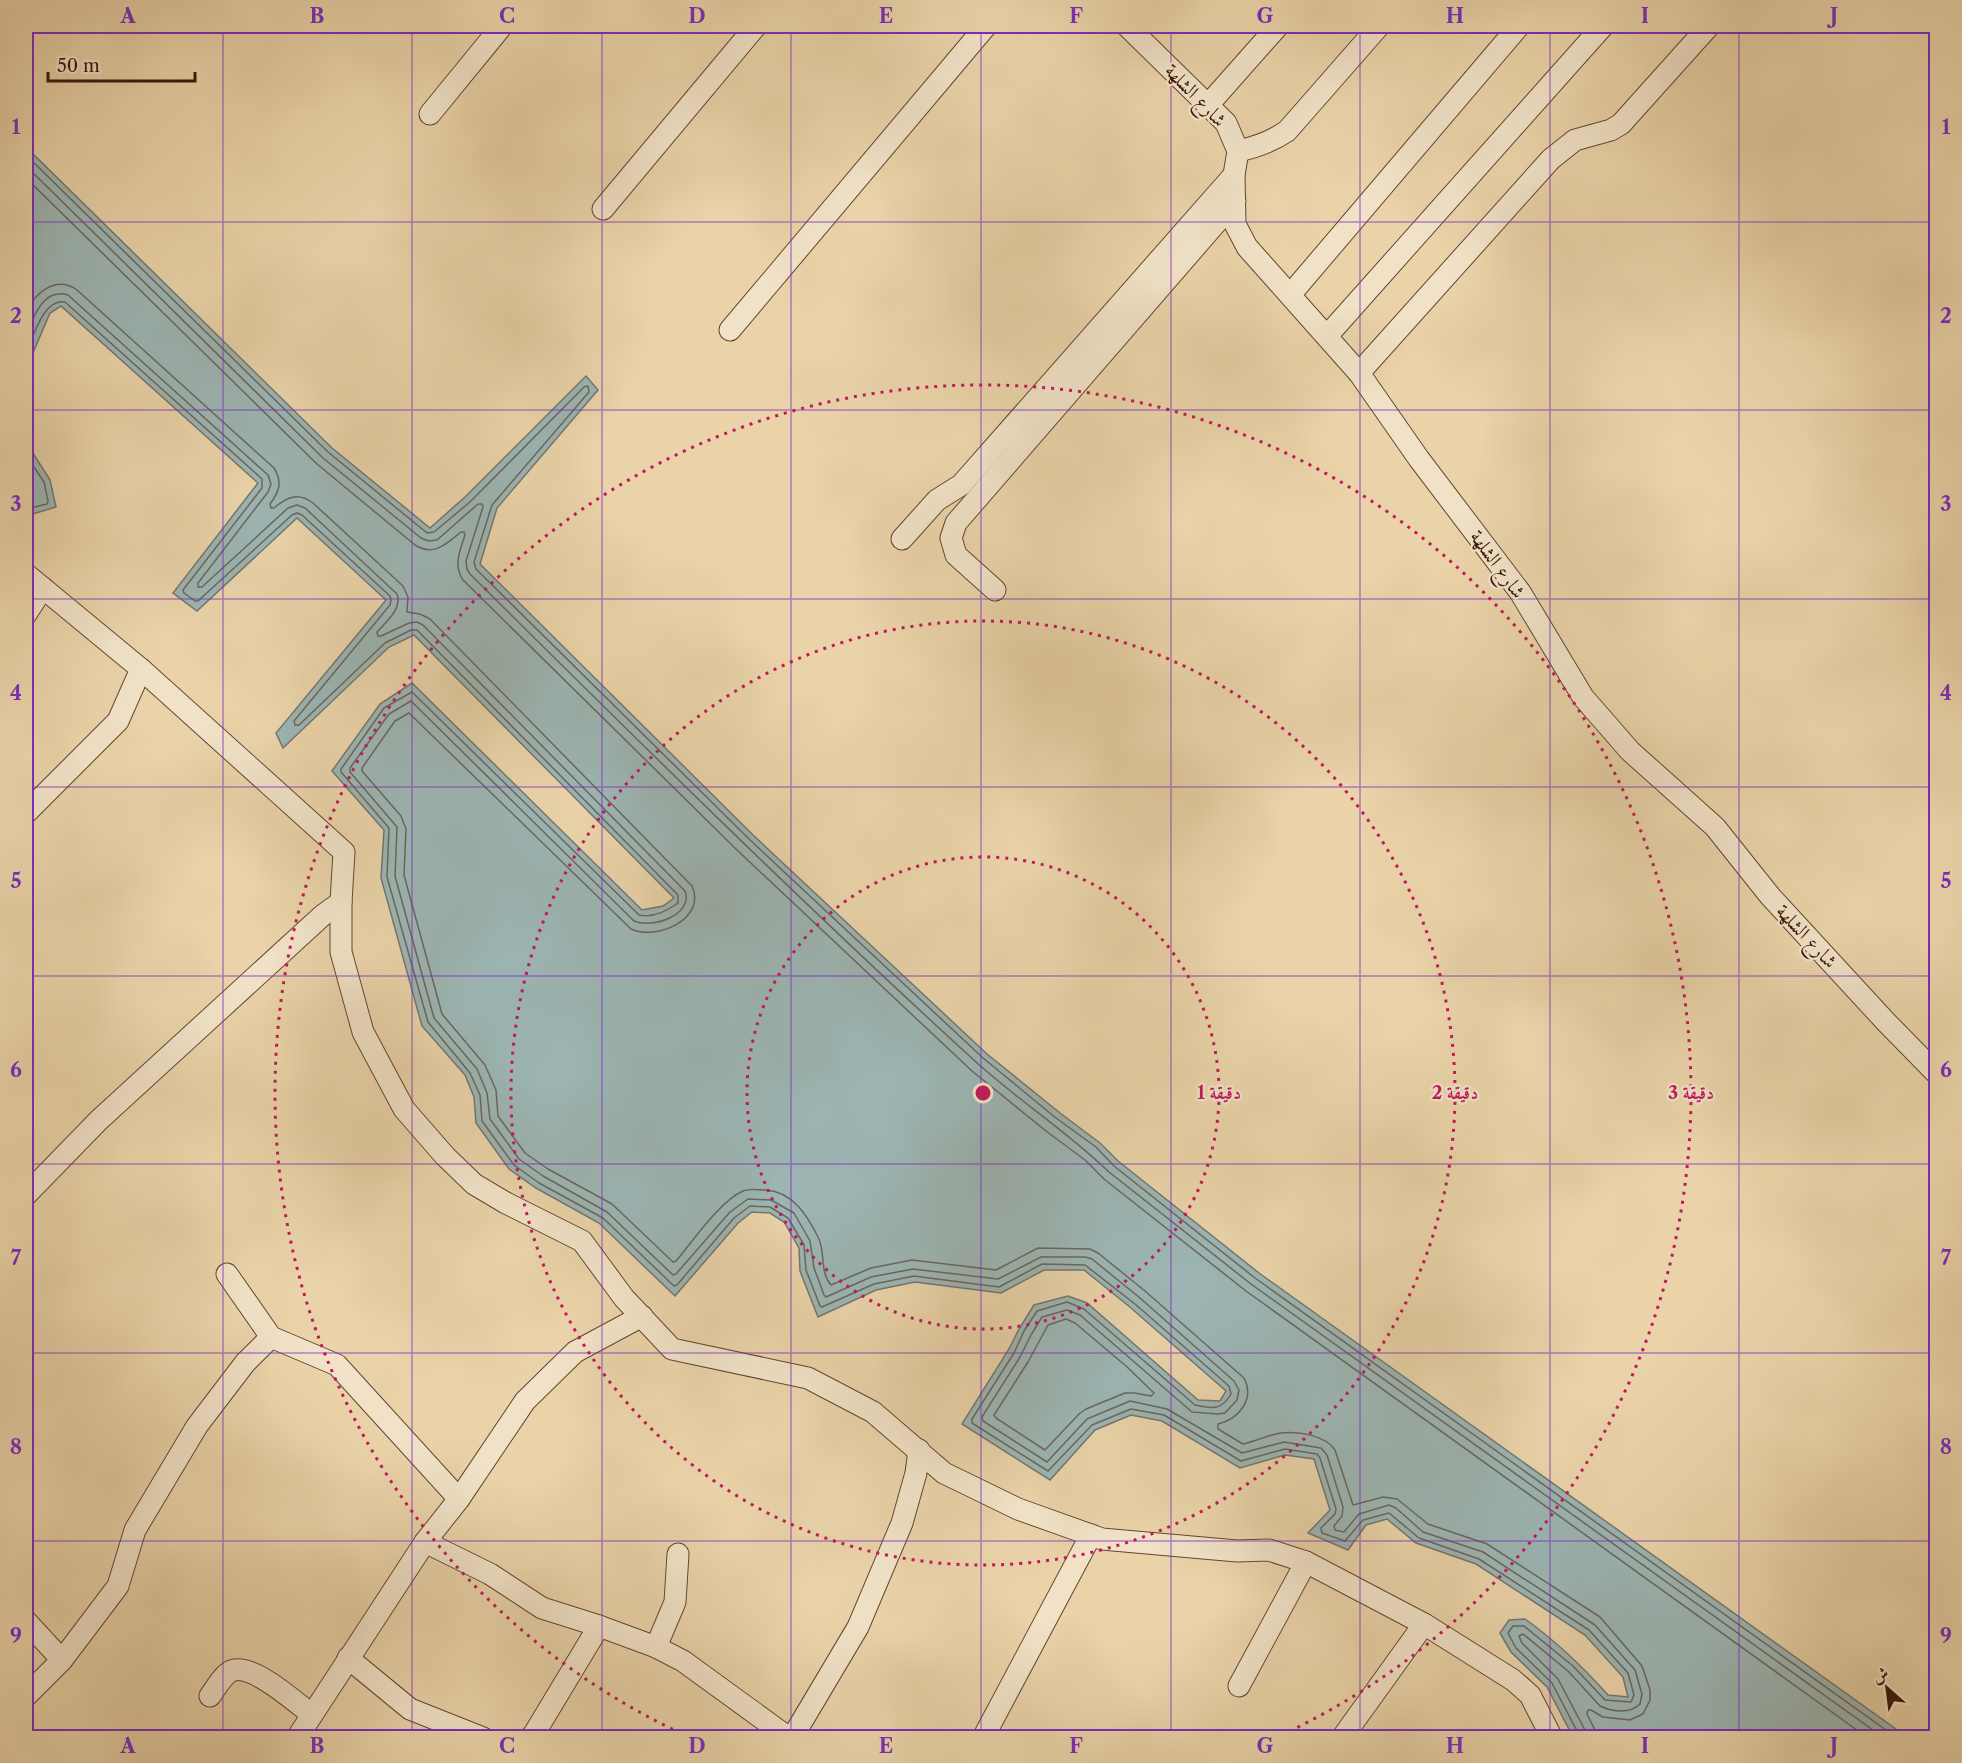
<svg xmlns="http://www.w3.org/2000/svg" width="1962" height="1763" font-family="'Libre Caslon Text',Amiri,serif">
  <style>
    .water { fill: #9cb5b3; stroke: #74766f; stroke-width: 1.5 }
    .lines { fill: none; stroke-linecap: round; stroke-linejoin: round }
    .shore { stroke: #6a665e; stroke-width: 1.5 }
    .street-casing { stroke: #644631; stroke-width: 23 }
    .street { stroke: #f1e2c7; stroke-width: 21 }
    .grid { fill: none; stroke: #7b2cbf; stroke-width: 1.5; stroke-opacity: 0.55 }
    .ring { fill: none; stroke: #c2185b; stroke-width: 3; stroke-dasharray: 3 6 }
    .labels { text-anchor: middle; stroke-width: 4.5; stroke-linejoin: round; paint-order: stroke }
    .street-label { font-size: 20px; fill: #371709; stroke: #f1e2c7 }
    .centre { fill: #c2185b; stroke: #f1e2c7; stroke-width: 3 }
    .ring-label { font-size: 18px; text-anchor: middle; font-weight: bold; fill: #c2185b; stroke: #f1e2c7; stroke-width: 4.5; stroke-linejoin: round; paint-order: stroke }
    .neatline { fill: none; stroke: #7b2cbf; stroke-width: 2 }
    .grid-label { font-size: 20px; text-anchor: middle; font-weight: bold; fill: #7b2cbf }
  </style>
  <rect width="100%" height="100%" fill="#ead3a9"/>
  <filter id="stains"><feTurbulence type="fractalNoise" baseFrequency=".00333" numOctaves="4"/><feColorMatrix values="0 0 0 0 .2 0 0 0 0 .09 0 0 0 0 .02 0 0 0 .5 -.17"/></filter>
  <radialGradient id="worn" r=".72"><stop offset=".6" stop-color="#630" stop-opacity="0"/><stop offset="1" stop-color="#630" stop-opacity=".3"/></radialGradient>
  <g class="water">
    <path d="M26,147L332,448L430,528L465,497L586,376L598,390L497,508L480,564L753,835L987,1054L1060,1113L1100,1143L1118,1161L1259,1273L1907,1737H1573L1547,1687L1511,1652L1500,1633L1509,1620L1525,1619C1556,1641 1583,1667 1608,1695L1628,1697L1623,1677L1585,1635L1476,1564L1416,1543L1387,1519L1366,1525L1348,1550L1308,1533L1330,1510L1314,1459L1285,1455L1240,1468L1162,1421L1131,1415L1095,1430L1050,1480L962,1424L1009,1349L1019,1329L1034,1305L1068,1296L1087,1303L1198,1400L1220,1401L1226,1391L1131,1308L1084,1270H1044L1001,1293L915,1282L876,1290L818,1317L800,1271L799,1248L784,1222L770,1213L752,1212L738,1223L675,1296L599,1223L536,1188L509,1169L476,1123L474,1097L465,1075L422,1026L381,878L384,830L332,771L380,704L412,683L642,910L663,906L674,898L414,635L389,647L283,748L276,733L386,600L297,518L197,611L173,593L258,483L61,306L50,313L26,369V282L27,279L26,277Z"/>
    <path d="M26,442L50,480L56,507L26,516Z"/>
  </g>
  <g class="lines">
    <g class="shore">
      <path d="M26,155L328,452L427,533L434,532L470,502L584,387L588,386L589,392L492,505L474,562L476,569L749,839L983,1058L1056,1118L1096,1147L1114,1166L1255,1278L1897,1738"/>
      <path d="M26,166L323,458L421,538L429,541L437,540L478,504H482L483,507L466,561L467,569L470,574C636,739 803,904 976,1062C1019,1101 1068,1132 1109,1172L1251,1284L1884,1738"/>
      <path d="M26,178L317,464L415,545C434,557 446,544 461,532H464L465,535C460,551 453,565 463,580L738,851L972,1071L1046,1131L1085,1160L1104,1179L1246,1291L1868,1738"/>
      <path d="M26,313C34,293 56,275 77,290L274,468C283,482 279,492 270,504L271,508H274C287,497 298,492 313,503L403,586L408,597L407,612L420,614L430,619L692,886C707,919 656,941 631,929L409,713L395,721L362,768V771L401,816L406,829L404,875L442,1014L485,1065L496,1090L498,1116L525,1153L548,1169L612,1204L673,1262L676,1261C693,1241 720,1201 743,1191C750,1188 758,1190 766,1190C793,1192 807,1215 818,1237C826,1252 819,1271 831,1285L871,1268L912,1260L996,1270L1038,1248L1090,1249L1098,1253L1145,1291L1244,1378C1255,1399 1239,1419 1218,1424V1429L1243,1444C1256,1441 1268,1435 1281,1433C1298,1431 1325,1435 1335,1450L1353,1505L1383,1497L1397,1499L1428,1524L1487,1544L1600,1617L1642,1666L1650,1690V1700L1643,1714L1630,1720L1603,1717L1591,1710H1588L1587,1714L1594,1728L1595,1738"/>
      <path d="M26,336C33,318 43,287 68,295L268,475L271,484L268,492L198,583V587H202L288,508L297,505L305,508L397,594C402,609 387,621 377,632L378,636H381L409,623L417,622L423,625L685,891C694,915 652,929 634,921L411,701L389,714L350,768V772L397,827L395,876L434,1018L477,1069L487,1093L490,1119L519,1159L543,1176L607,1212L673,1275L676,1274L730,1212L748,1199L771,1200L794,1213L810,1241L814,1268L824,1295L826,1297L871,1277L913,1269L998,1279L1041,1257H1085L1092,1259L1140,1298L1234,1381L1239,1390L1237,1400L1225,1413L1218,1414L1192,1412L1080,1315L1067,1310L1042,1317L1031,1335L1020,1357L982,1417L983,1421L1047,1462L1087,1419L1130,1401L1167,1409L1242,1453L1284,1442L1321,1448L1327,1455L1343,1507L1342,1516L1334,1526L1335,1530L1344,1532L1359,1514L1389,1505L1396,1508L1423,1532L1483,1552L1595,1625L1635,1670L1642,1694L1640,1704C1630,1714 1612,1712 1600,1706L1568,1671L1523,1634L1519,1636L1522,1643L1558,1679L1585,1730L1586,1738"/>
      <path d="M26,354C33,338 43,298 65,302L262,479V488L183,590L184,593L195,601H198L292,515L297,513L302,515L390,596L391,600L390,605L294,721L295,725H299L385,643L411,630H417L678,895V903C667,911 652,918 639,915L412,692L384,708L341,769V772L389,828L387,877L428,1022L470,1073L480,1095L482,1121L514,1165L539,1183L603,1218L674,1286L677,1285L734,1218L750,1206L770,1207L788,1218L804,1245L806,1270L820,1306L822,1307L874,1284L914,1276L999,1287L1042,1264L1085,1265L1135,1304L1229,1386L1231,1394C1222,1410 1213,1409 1195,1405L1084,1309L1067,1302L1037,1311L1024,1331L1014,1353L972,1419V1423L1048,1471L1092,1425L1131,1409L1164,1415L1241,1461L1285,1449L1317,1454L1320,1458L1336,1509L1335,1514L1321,1528L1322,1533L1345,1541L1363,1520L1389,1513L1419,1538L1479,1559L1589,1630L1628,1673L1634,1695L1631,1702L1605,1700L1573,1666L1524,1626H1513L1508,1633L1516,1648L1552,1683L1578,1733V1738"/>
      <path d="M26,455L44,482L48,501L47,504L26,509"/>
      <path d="M1066,1319L1075,1323L1126,1366L1154,1393L1151,1396L1134,1393H1125L1086,1409L1079,1414L1045,1450L996,1418L994,1415L1028,1362L1048,1325Z"/>
    </g>
    <g class="street-casing">
      <g id="street">
        <path d="M1127,26L1226,123L1238,151L1234,175L1235,224L1247,247L1359,373L1419,459L1520,592L1583,697L1630,751L1715,827L1770,896L1887,1023L1936,1073"/>
        <path d="M1208,105L1278,26"/>
        <path d="M430,114L502,26"/>
        <path d="M1238,151C1257,147 1271,142 1287,131L1379,26"/>
        <path d="M603,209L756,26"/>
        <path d="M1290,295L1519,26"/>
        <path d="M730,330L986,26"/>
        <path d="M1327,336L1603,26"/>
        <path d="M1359,373L1551,159L1575,140L1611,130L1621,124L1709,26"/>
        <path d="M902,539L937,500L961,485L1234,175"/>
        <path d="M26,574L141,669L344,852L341,902V952L363,1032L404,1109L445,1156L474,1184L506,1203L582,1241L624,1298L672,1349L808,1378L873,1412L944,1473L1018,1509L1102,1539L1237,1551L1269,1550L1306,1562L1424,1624L1513,1680L1530,1695L1552,1738"/>
        <path d="M995,590L956,555L951,538L956,523L1235,201"/>
        <path d="M26,614L43,588"/>
        <path d="M26,813L118,721L141,669"/>
        <path d="M26,1195L99,1120L323,915L341,902"/>
        <path d="M227,1274L271,1337L337,1365L459,1499"/>
        <path d="M425,1542L490,1574L542,1608L599,1626L656,1647L683,1661L789,1738"/>
        <path d="M26,1621L62,1660"/>
        <path d="M656,1647L675,1602L678,1554"/>
        <path d="M348,1658L410,1709L483,1738"/>
        <path d="M1239,1686L1306,1562"/>
        <path d="M26,1696L62,1660L118,1586L135,1530L197,1426L245,1363L271,1337"/>
        <path d="M210,1696C216,1688 222,1676 231,1671C251,1662 294,1701 311,1714"/>
        <path d="M297,1738L425,1542L459,1499L525,1401L575,1352L642,1316"/>
        <path d="M530,1738L534,1734L599,1626"/>
        <path d="M792,1738L858,1627L902,1523L916,1473L919,1450"/>
        <path d="M983,1738L1091,1535"/>
        <path d="M1342,1738L1424,1624"/>
      </g>
    </g>
    <use href="#street" class="street"/>
  </g>
  <path class="grid" d="M223,26V1738M412,26V1738M602,26V1738M791,26V1738M981,26V1738M1171,26V1738M1360,26V1738M1550,26V1738M1739,26V1738M26,222H1936M26,410H1936M26,599H1936M26,787H1936M26,976H1936M26,1164H1936M26,1353H1936M26,1541H1936"/>
  <g class="ring">
    <circle cx="983" cy="1093" r="236"/>
    <circle cx="983" cy="1093" r="472"/>
    <path d="M689 1737A708 708 0 1 1 1277 1737"/>
  </g>
  <g class="labels">
    <g class="street-label">
      <text transform="translate(1196 95) rotate(46)" y="7">شارع الشلهة</text>
      <text transform="translate(1498 564) rotate(54)" y="7">شارع الشلهة</text>
      <text transform="translate(1807 936) rotate(47)" y="7">شارع الشلهة</text>
    </g>
  </g>
  <circle cx="983" cy="1093" r="9" class="centre"/>
  <g class="ring-label">
    <text x="1219" y="1099">1 دقيقة</text>
    <text x="1455" y="1099">2 دقيقة</text>
    <text x="1691" y="1099">3 دقيقة</text>
  </g>
  <rect width="1962" height="1763" fill="none" stroke="#ead3a9" stroke-width="66"/>
  <g transform="translate(1887 1688) rotate(332)" stroke="#f1e2c7" stroke-width="4.5" paint-order="stroke">
  <path d="M0-4.5L10 22L0 15L-10 22Z" fill="#371709"/>
  <text y="-9" font-size="16" font-weight="bold" text-anchor="middle" fill="#371709">ش</text>
  </g>
  <path d="M48 72v9h147v-9" fill="none" stroke="#371709" stroke-width="3"/>
  <text x="57" y="72" font-size="18" fill="#371709" stroke="#f1e2c7" stroke-width="4.5" paint-order="stroke">50 m</text>
  <rect x="33" y="33" width="1896" height="1697" class="neatline"/>
  <g class="grid-label">
    <text x="128" y="23">A</text>
    <text x="317" y="23">B</text>
    <text x="507" y="23">C</text>
    <text x="697" y="23">D</text>
    <text x="886" y="23">E</text>
    <text x="1076" y="23">F</text>
    <text x="1265" y="23">G</text>
    <text x="1455" y="23">H</text>
    <text x="1645" y="23">I</text>
    <text x="1834" y="23">J</text>
    <text x="16" y="134">1</text>
    <text x="1946" y="134">1</text>
    <text x="16" y="323">2</text>
    <text x="1946" y="323">2</text>
    <text x="16" y="511">3</text>
    <text x="1946" y="511">3</text>
    <text x="16" y="700">4</text>
    <text x="1946" y="700">4</text>
    <text x="16" y="888">5</text>
    <text x="1946" y="888">5</text>
    <text x="16" y="1077">6</text>
    <text x="1946" y="1077">6</text>
    <text x="16" y="1265">7</text>
    <text x="1946" y="1265">7</text>
    <text x="16" y="1454">8</text>
    <text x="1946" y="1454">8</text>
    <text x="16" y="1643">9</text>
    <text x="1946" y="1643">9</text>
    <text x="128" y="1753">A</text>
    <text x="317" y="1753">B</text>
    <text x="507" y="1753">C</text>
    <text x="697" y="1753">D</text>
    <text x="886" y="1753">E</text>
    <text x="1076" y="1753">F</text>
    <text x="1265" y="1753">G</text>
    <text x="1455" y="1753">H</text>
    <text x="1645" y="1753">I</text>
    <text x="1834" y="1753">J</text>
  </g>
  <rect width="100%" height="100%" filter="url(#stains)"/>
  <rect width="100%" height="100%" fill="url(#worn)"/>
</svg>
